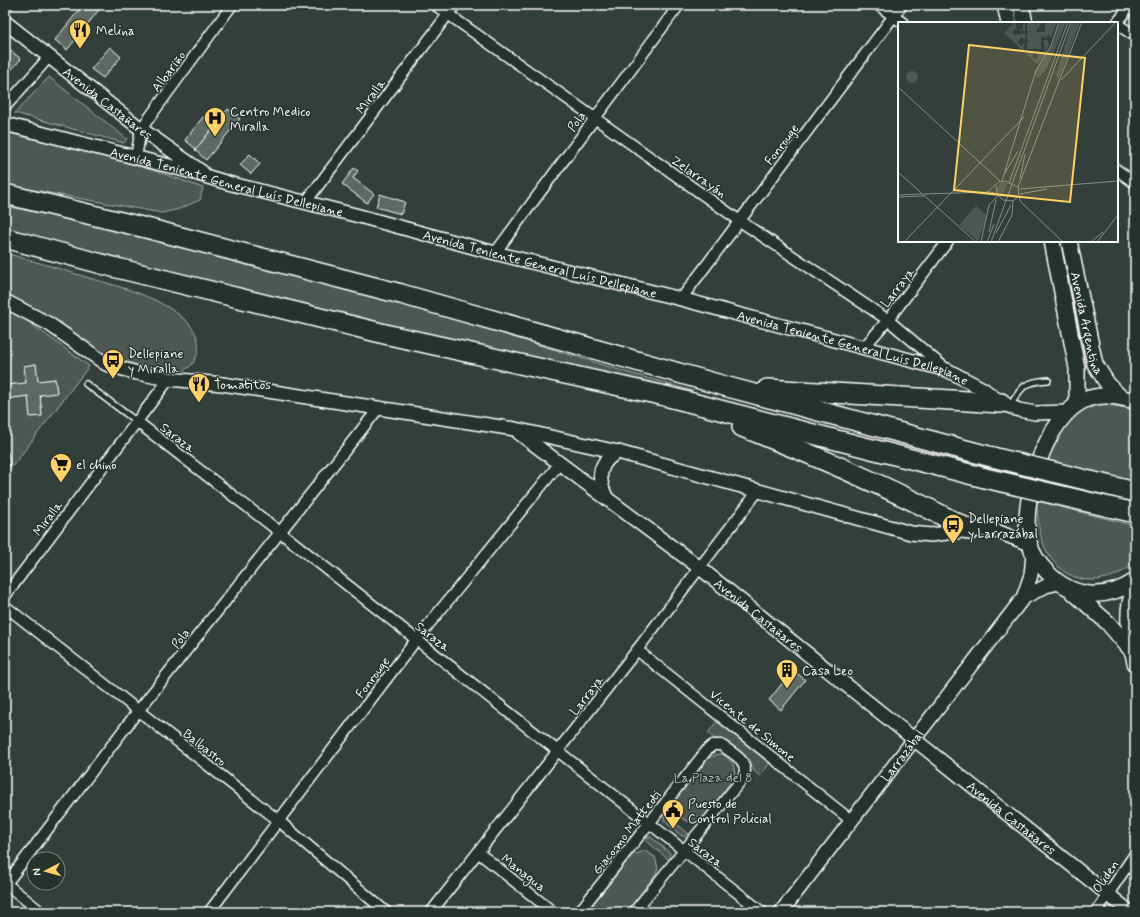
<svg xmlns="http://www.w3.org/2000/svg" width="1140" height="917" font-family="Mynerve,sans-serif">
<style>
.green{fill:#4d5853;stroke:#a6aca9}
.building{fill:#5f6964;stroke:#fff}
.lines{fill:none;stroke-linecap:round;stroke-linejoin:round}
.service-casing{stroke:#fff;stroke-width:8}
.minor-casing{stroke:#fff;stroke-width:13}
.tertiary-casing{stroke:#fff;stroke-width:16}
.secondary-casing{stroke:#fff;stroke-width:18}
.motorway-casing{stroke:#fff;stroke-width:22}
.service{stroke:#26332d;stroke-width:5}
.minor{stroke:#26332d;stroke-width:10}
.tertiary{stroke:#26332d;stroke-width:13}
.secondary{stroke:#26332d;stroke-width:15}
.motorway{stroke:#26332d;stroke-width:19}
.motorway-bridge-casing{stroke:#fff;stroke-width:22;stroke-linecap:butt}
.motorway-bridge{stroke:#26332d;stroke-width:19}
.labels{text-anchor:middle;stroke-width:3;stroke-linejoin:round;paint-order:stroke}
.poi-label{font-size:13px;fill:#fff;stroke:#26332d;text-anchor:start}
.street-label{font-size:13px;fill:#fff;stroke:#26332d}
.park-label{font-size:13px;fill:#b8bcba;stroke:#26332d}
.inset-road{fill:none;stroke:#858c89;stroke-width:1}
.view{fill:#ffd166;fill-opacity:0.15;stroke:#ffd166;stroke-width:2}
.inset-edge{fill:none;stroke:#fff;stroke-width:2}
</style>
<rect width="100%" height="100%" fill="#333f3a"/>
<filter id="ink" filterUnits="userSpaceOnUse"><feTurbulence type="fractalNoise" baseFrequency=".025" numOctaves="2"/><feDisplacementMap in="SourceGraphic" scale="8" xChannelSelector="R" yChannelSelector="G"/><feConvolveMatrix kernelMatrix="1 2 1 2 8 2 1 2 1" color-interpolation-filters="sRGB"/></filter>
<g filter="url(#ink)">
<g class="green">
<path d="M49 77 127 139 124 143 15 113Z"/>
<path d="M5 132C71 148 139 163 203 188L200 200 179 209 162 213 5 185Z"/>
<path d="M5 206 77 221 384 299 451 318 626 372 693 391 521 357 293 304 46 240 5 227Z"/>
<path d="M5 253C33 261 61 269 89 278 121 287 157 296 183 318 197 330 204 346 193 363 190 367 186 370 181 371 130 381 48 324 5 298Z"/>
<path d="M5 308 12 310 89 366 5 476V467L10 466 8 452H5V399L28 396 30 417 42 416 40 395 57 392 55 379 38 381 36 364 24 366 26 383 5 385Z"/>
<path d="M1105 404 1135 410V483L1046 461 1068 421 1084 409Z"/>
<path d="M1037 501 1135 526V563C1101 591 1057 585 1042 540 1038 528 1037 513 1037 501Z"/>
<path d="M717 721 770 763 760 776 754 771 750 760 724 740 715 739 708 733Z"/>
<path d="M718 754H723L733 763 735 774 732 780C723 792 712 809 702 818 693 826 680 820 675 811V798L705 759Z"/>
<path d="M664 814 689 834 683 837 664 821Z"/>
<path d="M648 837H651L670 853 669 860 644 839Z"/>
<path d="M645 851 655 857 658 868 656 874 626 912H591L594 903 632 855Z"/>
</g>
<g class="building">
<path d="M83 5 102 6 67 50 55 40Z"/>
<path d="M5 46 21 59 5 77Z"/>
<path d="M110 47 121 57 103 78 91 69Z"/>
<path d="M228 109 240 119 206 160 195 150Z"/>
<path d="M203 117 214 126 196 149 185 140Z"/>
<path d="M250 154 260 164 251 174 240 165Z"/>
<path d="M354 168 358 171 353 178 374 194 367 203 342 184Z"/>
<path d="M380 194 405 202 401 214 376 207Z"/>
<path d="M36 364 38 381 55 379 57 393 40 395 42 416 30 417 28 396 5 399V385L26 383 24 366Z"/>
<path d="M5 452H8L10 466 5 467Z"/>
<path d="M793 670 805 680 781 710 769 700Z"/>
</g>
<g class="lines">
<g class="service-casing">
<g id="service">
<path d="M86 384 136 421"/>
<path d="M1010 406C1022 386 1024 382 1048 380"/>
</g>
</g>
<g class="minor-casing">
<g id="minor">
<path d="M435 5 740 221 888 320 946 369"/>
<path d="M878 5 903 23"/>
<path d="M5 8 7 5"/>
<path d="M1117 23 1131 5"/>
<path d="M1117 24 1135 36"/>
<path d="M5 107 49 57"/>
<path d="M136 157 141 129 232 5"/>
<path d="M1117 170 1135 183"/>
<path d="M305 203 455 5"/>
<path d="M495 253 679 5"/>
<path d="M681 299 902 5"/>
<path d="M864 347 888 320 948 241"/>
<path d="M136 421 280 532 762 912"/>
<path d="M5 596 169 379"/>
<path d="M5 606 279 821 386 912"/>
<path d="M637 650 852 821"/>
<path d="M479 853 553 912"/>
<path d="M5 883 41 912"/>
<path d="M5 885 138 711 378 409"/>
<path d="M209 912 416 640 560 463"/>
<path d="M431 912 637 650 758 491"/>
<path d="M579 912 707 750 713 745H721C732 753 751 761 743 778L634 912"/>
<path d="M1096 912 1135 854"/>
</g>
</g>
<g class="tertiary-casing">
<g id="tertiary">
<path id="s1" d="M5 22 141 129 202 172"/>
<path id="s2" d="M5 124 185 170 228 183 359 216 495 253 681 299 947 370 983 389 1001 403 1019 410 1035 413 1067 412"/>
<path d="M5 301 49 324 106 364 137 373 169 379 222 384 515 429 618 452 911 533 931 535 970 530H985L996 531 1029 544"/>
<path id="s3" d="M519 433 700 568 1130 912"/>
<path d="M606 497C597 478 598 462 618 452"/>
<path d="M1023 598 1046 586 1058 583"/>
<path id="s4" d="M781 912 1023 598 1031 575 1033 554"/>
</g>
</g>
<g class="secondary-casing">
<g id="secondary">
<path d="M1005 5 1009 23"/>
<path d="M1021 5 1025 23"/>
<path d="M1052 241 1077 368V404"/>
<path id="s5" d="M1069 241 1095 364 1107 383 1120 397"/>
<path d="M1135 401C1120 397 1102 393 1087 399 1045 415 1018 504 1030 545 1033 556 1040 565 1048 573 1073 598 1105 601 1135 581"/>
<path d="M1135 587C1124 610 1130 638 1135 663"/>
<path d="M1073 592 1108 623 1132 651"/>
</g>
</g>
<g class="motorway-casing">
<g id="motorway">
<path d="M5 194 146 228 401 294 728 387 992 457"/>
<path d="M5 238 113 267 389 335 665 396 985 478"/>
<path d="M767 389 1001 403"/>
<path d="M742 427C820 457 897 491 970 530"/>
</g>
</g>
<use href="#service" class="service"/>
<use href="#minor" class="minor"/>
<use href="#tertiary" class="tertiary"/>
<use href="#secondary" class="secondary"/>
<use href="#motorway" class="motorway"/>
<g class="motorway-bridge-casing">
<g id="motorway-bridge">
<path d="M992 457 1135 492"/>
<path d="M985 478 1135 513"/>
</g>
</g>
<use href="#motorway-bridge" class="motorway-bridge"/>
</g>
</g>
<defs>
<g id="restaurant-pin" transform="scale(1.15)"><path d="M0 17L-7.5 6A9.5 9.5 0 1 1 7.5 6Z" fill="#ffd166" stroke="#26332d"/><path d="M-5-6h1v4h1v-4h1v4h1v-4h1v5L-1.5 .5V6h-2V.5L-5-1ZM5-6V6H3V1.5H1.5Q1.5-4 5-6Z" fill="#111"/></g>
<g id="hospital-pin" transform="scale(1.15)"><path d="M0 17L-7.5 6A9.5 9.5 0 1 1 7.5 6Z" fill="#ffd166" stroke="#26332d"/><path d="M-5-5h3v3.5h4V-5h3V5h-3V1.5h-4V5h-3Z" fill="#111"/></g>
<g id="bus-pin" transform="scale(1.15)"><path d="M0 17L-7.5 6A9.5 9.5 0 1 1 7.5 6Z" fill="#ffd166" stroke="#26332d"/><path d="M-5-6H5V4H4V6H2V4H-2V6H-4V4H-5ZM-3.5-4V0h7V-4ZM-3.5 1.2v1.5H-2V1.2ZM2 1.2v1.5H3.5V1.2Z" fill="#111"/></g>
<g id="supermarket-pin" transform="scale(1.15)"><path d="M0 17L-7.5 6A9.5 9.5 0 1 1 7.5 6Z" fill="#ffd166" stroke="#26332d"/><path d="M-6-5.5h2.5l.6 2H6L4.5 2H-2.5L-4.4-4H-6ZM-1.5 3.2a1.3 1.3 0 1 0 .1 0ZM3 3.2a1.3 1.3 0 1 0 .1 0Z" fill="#111"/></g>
<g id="building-pin" transform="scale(1.15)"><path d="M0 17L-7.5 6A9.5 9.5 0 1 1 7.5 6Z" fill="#ffd166" stroke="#26332d"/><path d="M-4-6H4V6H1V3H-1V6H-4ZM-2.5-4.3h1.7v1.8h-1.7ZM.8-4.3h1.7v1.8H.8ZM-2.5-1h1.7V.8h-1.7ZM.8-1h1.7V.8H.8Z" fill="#111"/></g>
<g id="civic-pin" transform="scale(1.15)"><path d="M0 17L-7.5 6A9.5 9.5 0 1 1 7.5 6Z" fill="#ffd166" stroke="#26332d"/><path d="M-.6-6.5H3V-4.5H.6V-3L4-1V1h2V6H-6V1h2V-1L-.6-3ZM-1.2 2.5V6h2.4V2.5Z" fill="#111"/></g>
</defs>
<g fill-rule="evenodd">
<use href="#restaurant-pin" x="80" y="30"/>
<use href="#hospital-pin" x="215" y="118"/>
<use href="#bus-pin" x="113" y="360"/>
<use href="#restaurant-pin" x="199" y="384"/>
<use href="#supermarket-pin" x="61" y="464"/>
<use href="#bus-pin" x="953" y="525"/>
<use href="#building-pin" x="787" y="670"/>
<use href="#civic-pin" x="673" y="810"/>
</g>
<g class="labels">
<g class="poi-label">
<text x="96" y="35">Melina</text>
<text x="230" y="116">Centro Medico<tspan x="230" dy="15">Miralla</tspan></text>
<text x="128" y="358">Dellepiane<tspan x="128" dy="15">y Miralla</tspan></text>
<text x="214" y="389">Tomatitos</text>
<text x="76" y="469">el chino</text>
<text x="968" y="523">Dellepiane<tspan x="968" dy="15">y Larrazábal</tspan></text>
<text x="802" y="675">Casa Leo</text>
<text x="688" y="808">Puesto de<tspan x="688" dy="15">Control Policial</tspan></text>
</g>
<g class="street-label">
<text transform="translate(168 71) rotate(-53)" y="5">Albariño</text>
<text transform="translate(370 96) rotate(-53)" y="5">Miralla</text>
<text dy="5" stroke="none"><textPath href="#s1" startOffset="131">Avenida Castañares</textPath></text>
<text transform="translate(576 121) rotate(-54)" y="5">Pola</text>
<text transform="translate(781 144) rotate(-53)" y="5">Fonrouge</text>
<text transform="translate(699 176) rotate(35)" y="5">Zelarrayán</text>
<text dy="5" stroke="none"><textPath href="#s2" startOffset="229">Avenida Teniente General Luís Dellepiane</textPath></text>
<text dy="5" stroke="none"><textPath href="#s2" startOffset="553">Avenida Teniente General Luís Dellepiane</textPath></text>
<text transform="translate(897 287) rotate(-52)" y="5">Larraya</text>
<text dy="5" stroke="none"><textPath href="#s5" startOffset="84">Avenida Argentina</textPath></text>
<text dy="5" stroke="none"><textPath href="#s2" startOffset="877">Avenida Teniente General Luís Dellepiane</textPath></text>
<text transform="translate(178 437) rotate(37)" y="5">Saraza</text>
<text transform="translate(47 518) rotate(-53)" y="5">Miralla</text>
<text dy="5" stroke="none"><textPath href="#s3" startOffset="301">Avenida Castañares</textPath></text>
<text transform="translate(433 636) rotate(38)" y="5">Saraza</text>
<text transform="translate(180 638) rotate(-52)" y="5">Pola</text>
<text transform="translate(372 677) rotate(-53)" y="5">Fonrouge</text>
<text transform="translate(586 695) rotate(-52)" y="5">Larraya</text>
<text transform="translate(753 725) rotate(39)" y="5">Vicente de Simone</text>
<text transform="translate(205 747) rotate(38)" y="5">Balbastro</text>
<text dy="5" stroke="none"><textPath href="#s4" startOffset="198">Larrazábal</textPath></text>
<text dy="5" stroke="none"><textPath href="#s3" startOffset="625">Avenida Castañares</textPath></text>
<text transform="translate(626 832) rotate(-52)" y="5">Giacomo Matteoti</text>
<text transform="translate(706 852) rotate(38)" y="5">Saraza</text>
<text transform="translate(524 872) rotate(38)" y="5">Managua</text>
<text transform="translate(1105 876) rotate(-56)" y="5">Oliden</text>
</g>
<g class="park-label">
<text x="713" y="782">La Plaza del 8</text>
</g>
</g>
<g transform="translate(898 22)">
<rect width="220" height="220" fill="#333f3a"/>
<path d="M117 0 119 8 125 7V1L119 0 127 1V9L117 7 114 11 117 13 127 11V18L123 15 120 20 123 24 127 20 125 29 128 31 136 29 134 35 138 38 140 35 138 29 145 31 147 28 145 18H149L151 22 153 16 150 12 149 16 143 14V27H138L137 24 136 27H129V20L132 19 129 18V11L134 9H129V0H137V5L139 0H144L138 10H147V0H159L147 33 139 42 106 11ZM162 0H168L163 13 148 48 140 56 137 54 139 46 155 21ZM174 0H182L160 59 158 53ZM8 55a6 6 0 1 1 12 0a6 6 0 1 1-12 0ZM110 160 104 175 99 170V165L103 161ZM78 184 89 194 80 219 61 203Z" fill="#4d5853"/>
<path class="inset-road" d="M163 58 218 0M0 65 102 159M0 150 78 220M107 151 120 129M122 157 127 132M104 159 138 48 153 24 161 0M111 161 170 0M120 165 184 0M121 167 220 159M89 170 101 160 107 159 120 165 121 174 115 179 105 178 99 172 98 164M25 172 93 170 99 172M122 172 149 167M0 173 24 172M0 175 26 174M121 175 123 180 165 220M91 210 98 178M98 211 113 183M6 220 126 95M83 220 91 183 100 174M89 220 96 202M93 220 173 0M100 220 114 193 115 179M193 220 205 210M199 220 220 193"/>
<path class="view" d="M71 23 187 36 172 180 56 168Z"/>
<rect width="220" height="220" class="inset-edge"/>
</g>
<rect width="1140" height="917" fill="none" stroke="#26332d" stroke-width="20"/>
<rect x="10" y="10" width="1120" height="897" fill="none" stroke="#fff" stroke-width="1.5" filter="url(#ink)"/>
<g transform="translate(46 871) rotate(264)"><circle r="19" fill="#26332d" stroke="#7d8581"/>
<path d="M0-3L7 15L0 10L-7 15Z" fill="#ffd166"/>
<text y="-6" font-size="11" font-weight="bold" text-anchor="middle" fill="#ffffff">N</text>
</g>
</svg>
